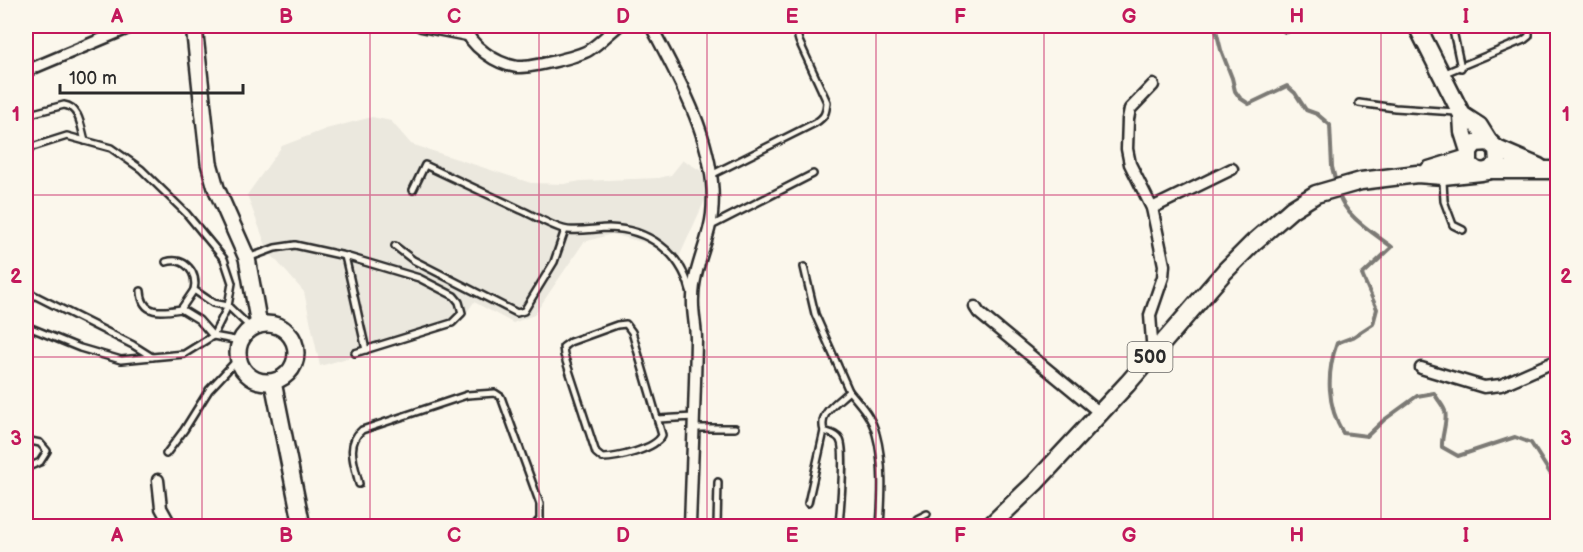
<svg xmlns="http://www.w3.org/2000/svg" width="1583" height="552" font-family="'Balsamiq Sans',sans-serif">
<style>
.built{fill:#ebe8de}
.lines{fill:none;stroke-linecap:round;stroke-linejoin:round}
.stream{stroke:#7b7a75;stroke-width:4}
.lane-casing{stroke:#2b2b2b;stroke-width:10}
.street-casing{stroke:#2b2b2b;stroke-width:15}
.secondary-casing{stroke:#2b2b2b;stroke-width:20}
.primary-casing{stroke:#2b2b2b;stroke-width:21}
.lane{stroke:#fbf7ec;stroke-width:5}
.street{stroke:#fbf7ec;stroke-width:10}
.secondary{stroke:#fbf7ec;stroke-width:15}
.primary{stroke:#fbf7ec;stroke-width:16}
.grid{fill:none;stroke:#c2185b;stroke-width:1.5;stroke-opacity:0.55}
.labels{text-anchor:middle;stroke-width:4.5;stroke-linejoin:round;paint-order:stroke}
.shield{fill:#fbf7ec;stroke:#696865;stroke-width:1.5}
.shield-label{font-size:18px;font-weight:bold;fill:#2b2b2b}
.neatline{fill:none;stroke:#c2185b;stroke-width:2}
.grid-label{font-size:20px;text-anchor:middle;font-weight:bold;fill:#c2185b}
</style>
<rect width="100%" height="100%" fill="#fbf7ec"/>
<filter id="ink" filterUnits="userSpaceOnUse"><feTurbulence type="fractalNoise" baseFrequency=".0167" numOctaves="2"/><feDisplacementMap in="SourceGraphic" scale="12" xChannelSelector="R" yChannelSelector="G"/><feConvolveMatrix kernelMatrix="1 2 1 2 8 2 1 2 1" color-interpolation-filters="sRGB"/></filter>
<g filter="url(#ink)">
<path class="built" d="M372 117 391 121 411 144 531 183 564 184 581 181 659 178 671 175 683 160 705 173V200L680 255 674 263 663 252 649 244 612 234 584 242 534 315 513 323 474 302 457 326 320 366 304 292 268 251 247 195 282 146 326 129Z"/>
<g class="lines">
<g class="stream">
<path d="M1215 26 1221 50 1232 78 1235 91 1240 98 1249 104 1287 86 1295 93 1306 110 1317 114 1330 125 1332 167 1336 183"/>
<path d="M1339 194C1345 217 1374 233 1392 247L1362 275 1377 309 1373 324 1353 337 1337 343C1326 373 1327 406 1343 433L1367 436 1384 420 1417 396 1434 393C1437 399 1443 405 1445 411 1448 421 1441 436 1442 447L1458 456 1515 437 1531 443 1550 473 1558 470"/>
</g>
<g class="lane-casing">
<g id="lane">
<path d="M1452 26 1461 68"/>
<path d="M1286 29 1294 26"/>
<path d="M1445 73 1524 40 1529 36V26"/>
<path d="M1359 103 1395 108 1456 112"/>
<path d="M26 115 64 105C80 107 81 128 85 141"/>
<path d="M26 149 67 136 111 148 141 169 186 213 224 259 232 283 228 306 213 336 184 354 152 357 133 345 26 291"/>
<path d="M711 175 815 123C825 117 826 113 827 102L799 41 795 26"/>
<path d="M1443 180 1444 201 1453 225 1463 230"/>
<path d="M413 190 425 165C457 180 489 195 521 210 535 216 549 225 563 229 576 233 595 228 609 228 648 229 680 252 690 290"/>
<path d="M711 226 813 174"/>
<path d="M395 246 413 260 517 313 524 311 554 262 565 230"/>
<path d="M345 256 366 350"/>
<path d="M248 258 275 248 295 245 345 256 419 278 454 296 459 302 462 313 452 323 355 353"/>
<path d="M166 262C185 256 198 273 194 290L213 303 228 306 251 328"/>
<path d="M804 267 815 314 849 391C837 403 818 412 824 431 829 433 837 434 840 440 846 450 840 511 839 526"/>
<path d="M141 291C142 316 163 312 181 309L199 320 213 336 240 341"/>
<path d="M181 309 194 290"/>
<path d="M626 324 632 332 662 435C656 449 617 458 602 458L596 453 564 355 563 347 570 342 617 325Z"/>
<path d="M26 326 80 348 121 360 152 357"/>
<path d="M849 391C860 404 872 417 876 434 884 462 882 498 880 526"/>
<path d="M658 419 694 417"/>
<path d="M694 428H735"/>
<path d="M26 440 40 443 47 451 40 462 26 468"/>
<path d="M166 454 184 430 209 390 238 359"/>
<path d="M359 484C355 465 345 444 362 430L467 395 495 393 501 397 540 504V519L534 526"/>
<path d="M808 503 824 431"/>
<path d="M452 526 453 525"/>
<path d="M717 526 718 482"/>
<path d="M916 526 917 519 927 514"/>
</g>
</g>
<g class="street-casing">
<g id="street">
<path d="M421 26 467 35"/>
<path d="M464 26C470 46 496 64 517 67 530 68 578 57 589 50 600 43 609 33 618 26"/>
<path d="M651 26C680 81 719 148 712 214 709 242 693 269 693 298 692 312 696 326 696 339 695 402 692 464 690 526"/>
<path d="M26 71 133 26"/>
<path d="M1152 208 1232 169"/>
<path d="M975 307 979 313 1100 413"/>
<path d="M1153 354 1150 315 1163 277 1164 265 1152 208 1130 164 1127 149 1128 119 1130 109 1153 85"/>
<path d="M1421 368 1484 387 1501 385 1558 360"/>
<path d="M158 480 161 508 171 526"/>
</g>
</g>
<g class="secondary-casing">
<g id="secondary">
<path d="M194 26 209 163 216 188 247 258 259 325"/>
<circle cx="267" cy="353" r="29"/>
<path d="M273 382 302 526"/>
</g>
</g>
<g class="primary-casing">
<g id="primary">
<path d="M1417 26 1462 115 1463 132 1469 151V163C1477 175 1490 174 1498 162L1497 149 1489 142 1475 143 1469 151"/>
<path d="M1462 115 1479 126 1489 142"/>
<path d="M1497 149 1539 167"/>
<path d="M1429 170 1468 158"/>
<path d="M1492 170H1558"/>
<path d="M990 526 1035 483 1128 383 1225 271 1253 243 1292 209 1316 194 1361 181 1417 174 1443 176 1481 172"/>
</g>
</g>
<use href="#lane" class="lane"/>
<use href="#street" class="street"/>
<use href="#secondary" class="secondary"/>
<use href="#primary" class="primary"/>
</g>
</g>
<path class="grid" d="M202 26V526M370 26V526M539 26V526M707 26V526M876 26V526M1044 26V526M1213 26V526M1381 26V526M26 195H1558M26 357H1558"/>
<g class="labels">
<rect class="shield" x="1127.5" y="342" width="45" height="30" rx="4.5"/>
<g class="shield-label">
<text x="1150" y="363">500</text>
</g>
</g>
<rect width="1583" height="552" fill="none" stroke="#fbf7ec" stroke-width="66"/>
<path d="M60 84v9h183v-9" fill="none" stroke="#2b2b2b" stroke-width="3"/>
<text x="69" y="84" font-size="18" fill="#2b2b2b" stroke="#fbf7ec" stroke-width="4.5" paint-order="stroke">100 m</text>
<rect x="33" y="33" width="1517" height="486" class="neatline"/>
<g class="grid-label">
<text x="117" y="23">A</text>
<text x="286" y="23">B</text>
<text x="454" y="23">C</text>
<text x="623" y="23">D</text>
<text x="792" y="23">E</text>
<text x="960" y="23">F</text>
<text x="1129" y="23">G</text>
<text x="1297" y="23">H</text>
<text x="1466" y="23">I</text>
<text x="16" y="121">1</text>
<text x="1566" y="121">1</text>
<text x="16" y="283">2</text>
<text x="1566" y="283">2</text>
<text x="16" y="445">3</text>
<text x="1566" y="445">3</text>
<text x="117" y="542">A</text>
<text x="286" y="542">B</text>
<text x="454" y="542">C</text>
<text x="623" y="542">D</text>
<text x="792" y="542">E</text>
<text x="960" y="542">F</text>
<text x="1129" y="542">G</text>
<text x="1297" y="542">H</text>
<text x="1466" y="542">I</text>
</g>
</svg>
